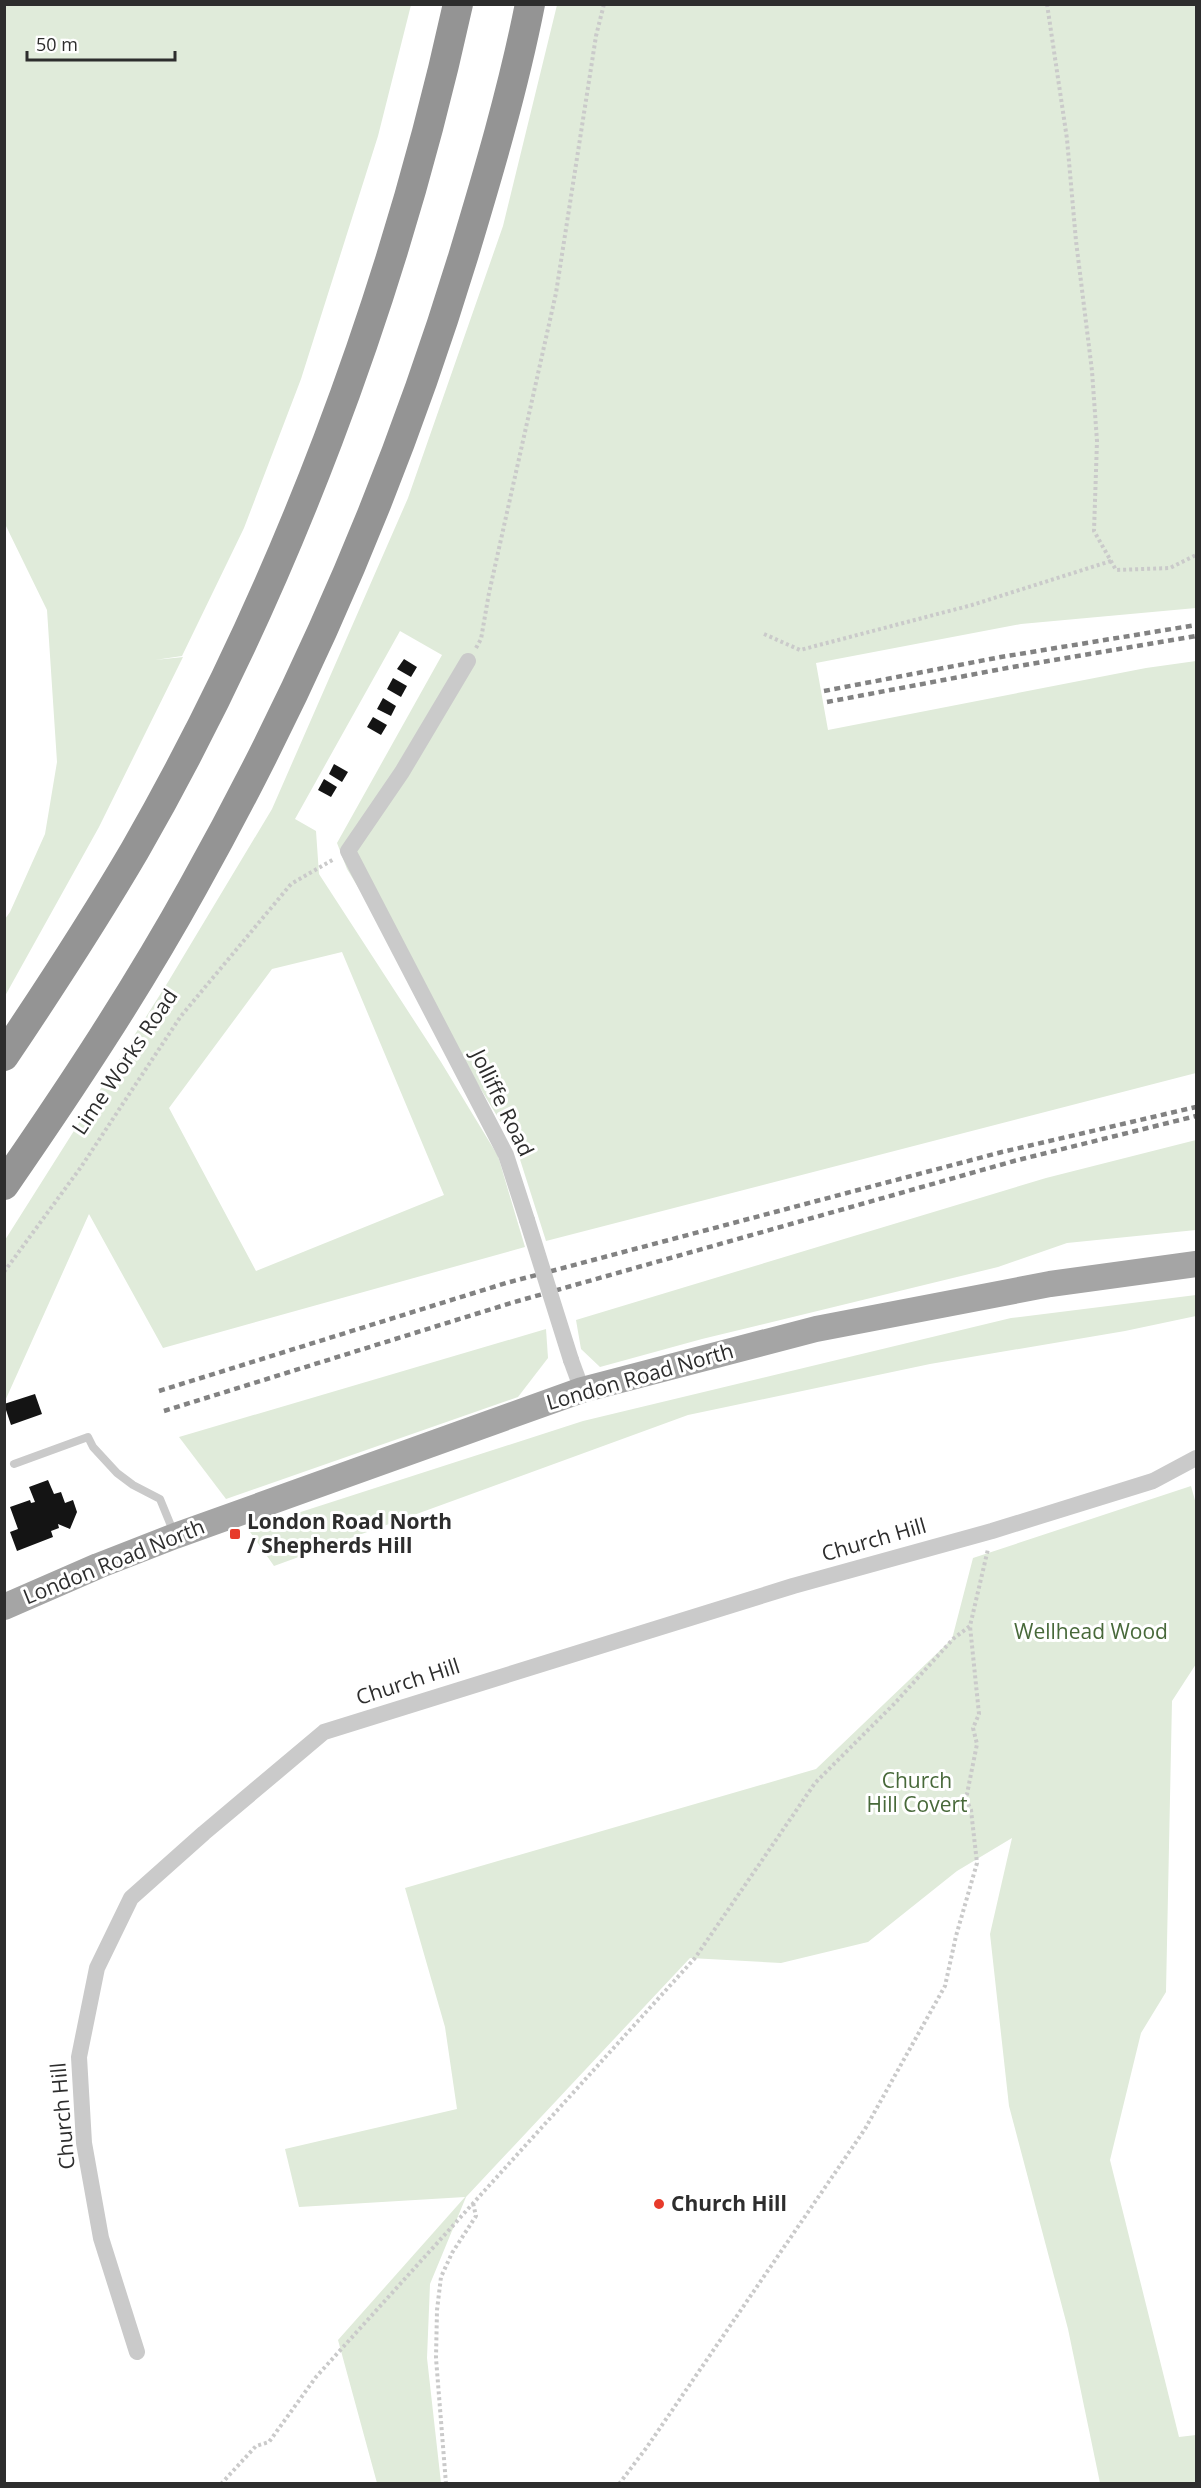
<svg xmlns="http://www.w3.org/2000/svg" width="1201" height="2488" font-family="'Open Sans',sans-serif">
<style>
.green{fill:#e0ebda;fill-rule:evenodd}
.building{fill:#141414}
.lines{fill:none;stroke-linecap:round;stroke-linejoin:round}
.path{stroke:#cacaca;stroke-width:4;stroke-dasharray:3 3;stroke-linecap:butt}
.service{stroke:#cacaca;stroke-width:8}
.minor{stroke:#cacaca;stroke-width:16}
.primary{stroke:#a5a5a5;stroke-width:26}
.motorway{stroke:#949494;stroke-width:30}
.rail{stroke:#828282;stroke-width:4.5;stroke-dasharray:6 4.5;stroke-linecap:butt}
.minor-bridge{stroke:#cacaca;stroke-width:16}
.poi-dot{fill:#e73b2b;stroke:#fff;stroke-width:2}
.labels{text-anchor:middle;stroke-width:6;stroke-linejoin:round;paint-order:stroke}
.street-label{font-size:21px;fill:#2d2d2d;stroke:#fff}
.poi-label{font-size:21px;font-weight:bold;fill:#2d2d2d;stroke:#fff;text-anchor:start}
.park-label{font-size:21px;fill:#48693a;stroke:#fff}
</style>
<rect width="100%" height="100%" fill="#fff"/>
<g class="green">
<path d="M5 4 411 5 378 136 301 379 244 528 182 656 155 660 183 657 99 827 5 996V919L10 912 45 834 57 762 47 610 5 524Z"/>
<path d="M557 5H1196V608L1021 624 816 663 828 730 1146 668 1196 661V1073L546 1241 516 1147 347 869 337 843 442 655 400 631 295 819 316 831 319 874 441 1062 498 1156 525 1247 163 1348 89 1214 5 1401V1240L168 982 272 809 408 498 503 226ZM342 952 444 1195 256 1271 169 1108 272 969Z"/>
<path d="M1196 1140V1230L1067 1243 998 1267 702 1339 600 1367 581 1349 576 1320 1046 1178Z"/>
<path d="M1196 1295V1316L1125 1331 930 1364 688 1415 274 1566 248 1529 583 1421 1011 1318Z"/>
<path d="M546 1329 548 1358 518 1397 226 1499 179 1437Z"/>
<path d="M1191 1486 1196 1504V1664L1172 1701 1166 1992 1141 2033 1110 2160 1179 2437 1196 2435V2483H1100L1068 2329 1009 2106 990 1934 1012 1838 957 1871 868 1942 781 1963 690 1958 466 2197 430 2284 427 2358 441 2483H377L338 2340 465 2197 299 2207 285 2149 457 2109 445 2027 405 1888 816 1769 952 1639 973 1558Z"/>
</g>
<g class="building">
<path d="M404 659 417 667 411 677 397 669Z"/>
<path d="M393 678 407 686 401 697 387 689Z"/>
<path d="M383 698 396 706 391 716 377 709Z"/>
<path d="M373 717 387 725 381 735 367 727Z"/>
<path d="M334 764 348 772 342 782 329 774Z"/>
<path d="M324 779 337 787 331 797 318 790Z"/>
<path d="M35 1394 42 1414 11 1425 4 1404Z"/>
<path d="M48 1480 54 1494 61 1492 65 1503 73 1500 77 1512 70 1529 58 1524 59 1528 51 1531 53 1537 17 1551 10 1532 18 1529 10 1507 30 1500 31 1503 35 1502 29 1487Z"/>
</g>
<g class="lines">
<g class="path">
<path d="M1047 4 1067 139 1076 241 1092 371 1097 441 1094 531 1116 570 1170 568 1196 555"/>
<path d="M764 634 800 650 972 605 1111 561"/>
<path d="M476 648 481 639 489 593 556 293 596 36 604 4"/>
<path d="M4 1272 81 1167 181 1016 291 884 334 859"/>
<path d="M221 2484 256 2446 269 2442 316 2377 695 1958 815 1783 895 1703 953 1639 970 1626 988 1549"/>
<path d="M446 2484 436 2358 437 2310 441 2277 452 2253 476 2216 473 2203"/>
<path d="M619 2484 647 2447 865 2129 945 1986 956 1936 977 1863 971 1810 966 1799 977 1744 973 1728 979 1714 970 1626"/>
</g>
<path class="service" d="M14 1464 88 1437 93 1447 117 1473 133 1485 160 1499 174 1533"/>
<g class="minor">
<path d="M468 661 402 772 348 851 506 1155 527 1220"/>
<path d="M571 1360 582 1390"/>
<path d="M137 2352 101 2238 84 2143 79 2057 97 1968 131 1898 204 1833 324 1732 793 1586 992 1531 1153 1481 1196 1458"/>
</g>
<path class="primary" d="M4 1607 98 1566 175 1536 582 1390 816 1329 1050 1284 1196 1264"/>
<g class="motorway">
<path d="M4 1056C49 989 94 920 135 850 283 592 394 296 458 4"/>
<path d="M4 1185C71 1088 136 990 193 887 305 687 396 477 463 257 488 174 513 90 530 4"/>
</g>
<g class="rail">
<path d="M824 691 1001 657 1196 625"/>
<path d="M827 702 1007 668 1196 636"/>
<path d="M159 1391 506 1283 1002 1152 1196 1107"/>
<path d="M164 1411 511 1303 1014 1161 1196 1116"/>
</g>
<path class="minor-bridge" d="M527 1220 571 1360"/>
</g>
<g class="poi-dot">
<rect x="229" y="1528" width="12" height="12" rx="3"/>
<circle cx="659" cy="2204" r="6"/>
</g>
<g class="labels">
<g class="street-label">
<text transform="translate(125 1062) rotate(-56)" y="7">Lime Works Road</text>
<text transform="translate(502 1103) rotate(64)" y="7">Jolliffe Road</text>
<text transform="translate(640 1377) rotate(-16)" y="7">London Road North</text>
<text transform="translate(874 1540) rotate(-16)" y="7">Church Hill</text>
<text transform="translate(114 1562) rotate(-22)" y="7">London Road North</text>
<text transform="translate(408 1682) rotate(-18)" y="7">Church Hill</text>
<text transform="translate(63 2116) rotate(-95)" y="7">Church Hill</text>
</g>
<g class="poi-label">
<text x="247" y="1529">London Road North<tspan x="247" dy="24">/ Shepherds Hill</tspan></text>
<text x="671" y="2211">Church Hill</text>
</g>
<g class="park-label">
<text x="1091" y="1639">Wellhead Wood</text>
<text x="917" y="1788">Church<tspan x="917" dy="24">Hill Covert</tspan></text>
</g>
</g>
<rect width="1201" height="2488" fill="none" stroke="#2d2d2d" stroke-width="12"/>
<path d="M27 51v9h148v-9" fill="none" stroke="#2d2d2d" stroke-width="3"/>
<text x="36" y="51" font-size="18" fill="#2d2d2d" stroke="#ffffff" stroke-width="4.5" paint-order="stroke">50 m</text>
</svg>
